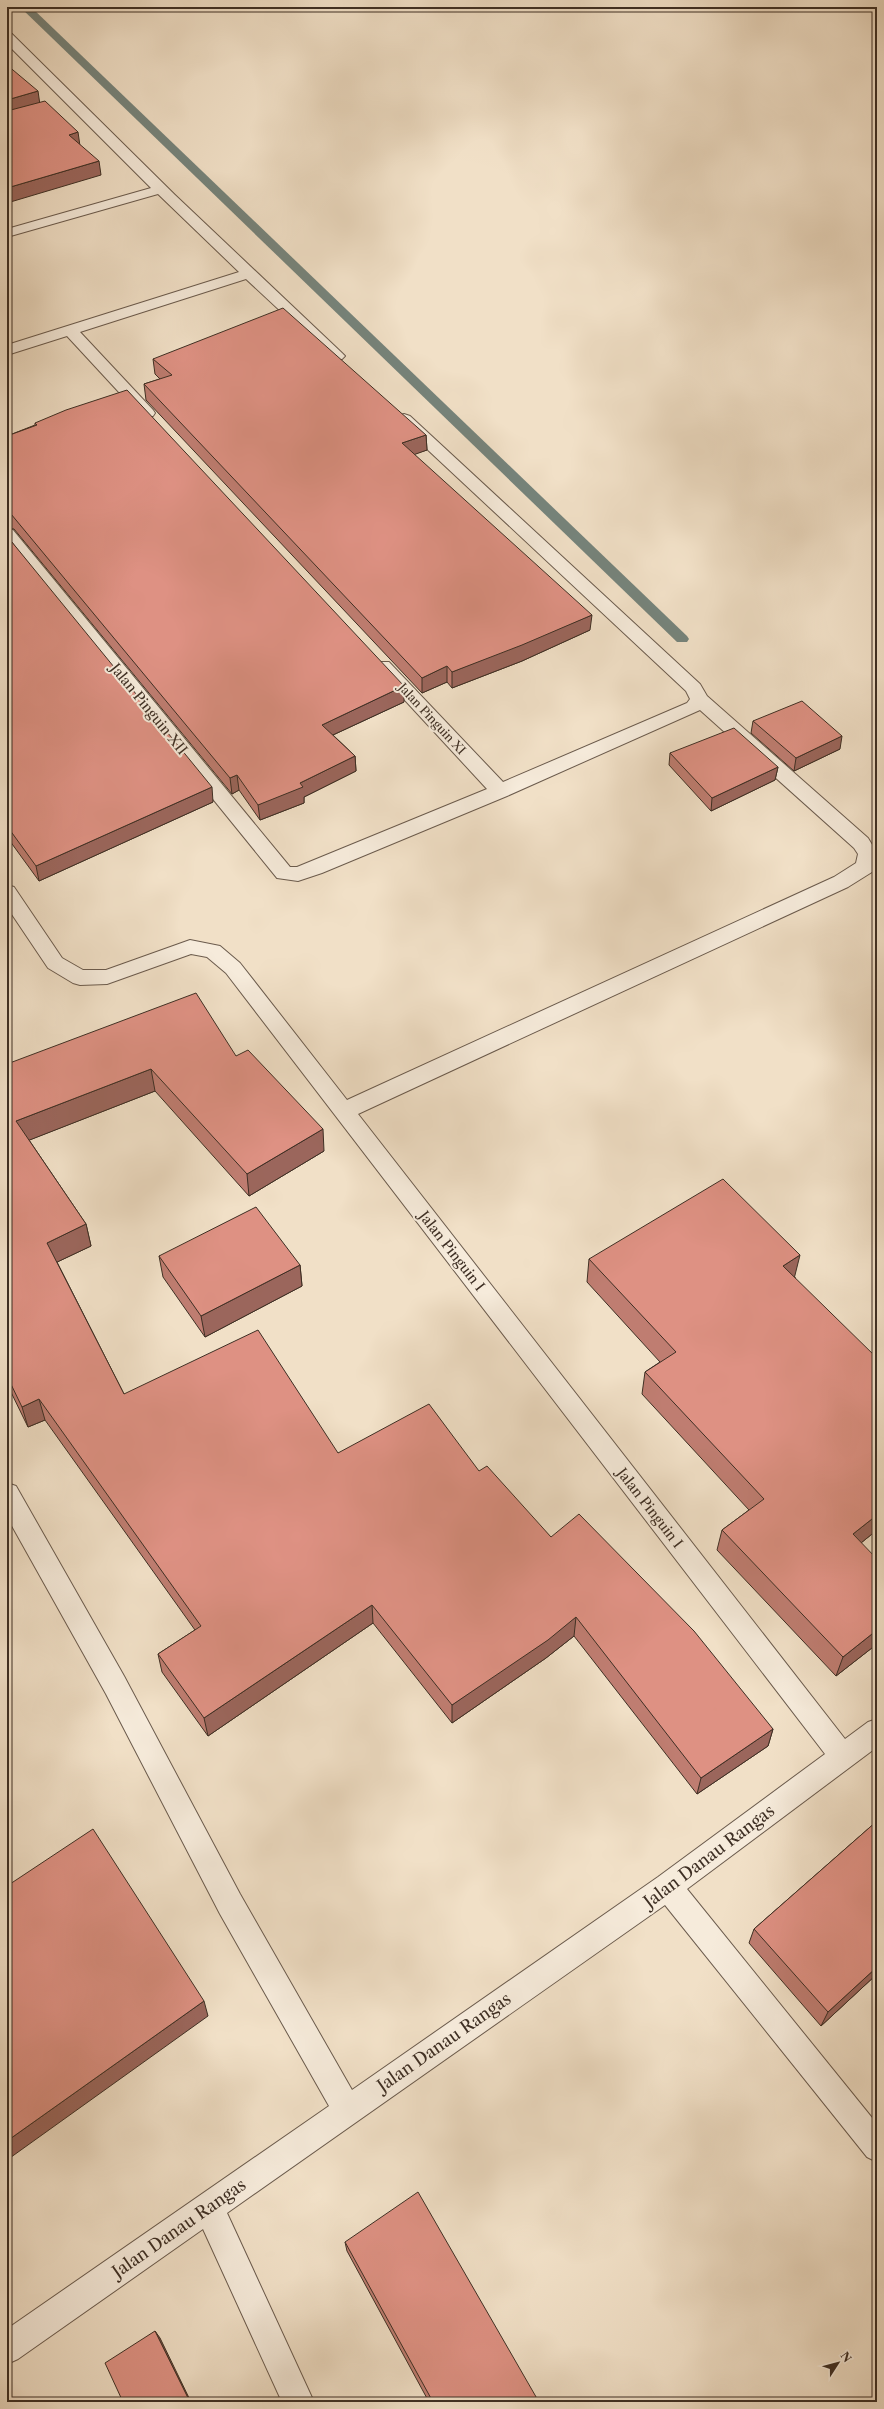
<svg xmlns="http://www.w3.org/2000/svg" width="884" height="2409" font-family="'Libre Caslon Text',serif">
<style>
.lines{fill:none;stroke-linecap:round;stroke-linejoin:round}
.stream{fill:#76847c;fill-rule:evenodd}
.street-casing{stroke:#6b5b4d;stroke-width:2}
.street{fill:#f6ebdb;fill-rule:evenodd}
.wall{fill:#bf7d71;stroke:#3e2f24}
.shaded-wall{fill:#9b665c;stroke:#3e2f24}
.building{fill:#de9183;stroke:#3e2f24}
.labels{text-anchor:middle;stroke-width:4;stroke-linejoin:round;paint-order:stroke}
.far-street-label{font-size:12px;fill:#3e2f24;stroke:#f6ebdb}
.street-label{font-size:14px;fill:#3e2f24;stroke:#f6ebdb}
.near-street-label{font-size:17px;fill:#3e2f24;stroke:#f6ebdb}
</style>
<rect width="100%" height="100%" fill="#f1e0c7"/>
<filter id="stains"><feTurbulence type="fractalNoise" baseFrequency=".005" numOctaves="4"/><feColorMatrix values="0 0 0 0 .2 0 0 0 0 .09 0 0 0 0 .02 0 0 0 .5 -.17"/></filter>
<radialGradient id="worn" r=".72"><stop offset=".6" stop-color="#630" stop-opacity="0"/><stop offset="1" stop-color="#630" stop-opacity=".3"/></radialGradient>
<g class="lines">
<path class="stream" d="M20 7H31L687 636 689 639 687 642H677Z"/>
<g class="street-casing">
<g id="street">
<path d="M7 33 12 34 175 195 342 353 345 356 342 359H332L246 279 80 332 153 410 155 413 153 416H141L67 336 7 355V345L239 272 158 194 7 237V229L151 188 7 44Z"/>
<path d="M404 414 410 416 700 684 707 696 868 838 877 853 872 872 848 887 358 1114 845 1739 868 1722 877 1719V1747L687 1889 877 2124V2162L867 2157 665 1905 227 2213 314 2402H282L203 2229 18 2359 7 2364V2329L329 2106 220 1914 106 1694 7 1517V1483L16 1486 124 1676 240 1894 352 2090 658 1877 825 1754 226 973 207 957 191 954 107 984 80 985 73 983 48 968 7 907V885L14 887 62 958 83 970H106L190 940 220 946 240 963 347 1100 834 877 856 863 858 854 854 848 700 710 507 796 322 873 298 881 277 878 7 545V529L13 530 290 867H297L487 789 377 670 374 666 377 662H389L503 782 687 703 690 699 686 691 398 422 396 419 398 416Z"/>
</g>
</g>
<use href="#street" class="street"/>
</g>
<g class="wall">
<path d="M153 359 426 435 427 450 414 454 590 630 522 661 452 688 447 682 422 693 146 400 144 384 160 379 155 374Z"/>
<path d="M35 423 404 702 333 735 355 756 356 771 304 797V803L260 820 239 790 232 794 14 529 7 528V436L35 425Z"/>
<path d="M7 536 213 802 39 881 7 837Z"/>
<path d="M753 721 840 749 794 771 751 733Z"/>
<path d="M670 753 778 767 775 780 711 811 669 765Z"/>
<path d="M236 1056 324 1151 249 1196 155 1091 29 1140 86 1224 91 1246 57 1262 124 1394 338 1453 479 1471 551 1537 773 1729 768 1746 697 1794 574 1636 546 1658 452 1723 373 1623 208 1736 162 1672 158 1654 195 1630 45 1420 28 1427 7 1384V1064Z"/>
<path d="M159 1256 300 1265 302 1286 205 1337 163 1277Z"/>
<path d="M589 1259 795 1277 877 1530 861 1543 877 1644 836 1676 717 1550 722 1530 749 1510 642 1394 645 1372 660 1362 587 1282Z"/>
<path d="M877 1821V1974L821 2026 749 1943 754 1929Z"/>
<path d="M345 2242 539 2402H429L347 2251Z"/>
</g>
<g class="shaded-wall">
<path d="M7 51H9L11 64 7 66Z"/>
<path d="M38 91 40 105 7 114V100Z"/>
<path d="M78 132 80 146 69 135Z"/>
<path d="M99 161 101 175 7 203V188Z"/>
<path d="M426 435 427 450 402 459V443Z"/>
<path d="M592 615 590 630 522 661 452 688V672Z"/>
<path d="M447 666V682L422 693V678Z"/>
<path d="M404 686V702L322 740V725Z"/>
<path d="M842 736 840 749 794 771 796 758Z"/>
<path d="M355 756 356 771 304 797V803L260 820 258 805 300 783Z"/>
<path d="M778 767 775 780 711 811 712 798Z"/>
<path d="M237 775 239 790 232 794 230 778Z"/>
<path d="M212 787 213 802 39 881 36 866Z"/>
<path d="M151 1069 155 1091 22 1143 16 1121Z"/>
<path d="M323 1129 324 1151 249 1196 247 1174Z"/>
<path d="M86 1224 91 1246 53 1264 47 1243Z"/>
<path d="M800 1255 794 1279 783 1266Z"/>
<path d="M300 1265 302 1286 205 1337 201 1316Z"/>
<path d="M39 1399 45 1420 28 1427 22 1407Z"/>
<path d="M877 1515V1530L846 1555 853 1534Z"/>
<path d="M372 1605 373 1623 208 1736 204 1718Z"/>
<path d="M576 1617 574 1636 546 1658 452 1723V1705Z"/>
<path d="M877 1630V1644L836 1676 843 1657Z"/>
<path d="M773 1729 768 1746 697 1794 701 1778Z"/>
<path d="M877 1967V1974L821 2026 828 2012Z"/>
<path d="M204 2001 208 2016 7 2160V2141Z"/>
<path d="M155 2331 160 2338 191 2402H190Z"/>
</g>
<g class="building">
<path d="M7 65 38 91 7 100Z"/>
<path d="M45 101 78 132 69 135 99 161 7 188V111Z"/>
<path d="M283 308 426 435 402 443 592 615 522 645 452 672 447 666 422 678 144 384 172 375 153 359Z"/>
<path d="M127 390 404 686 322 725 355 756 300 783 303 787 258 805 237 775 230 778 11 514 7 513V436L37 425 35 423 66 410Z"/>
<path d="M7 536 212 787 36 866 7 826Z"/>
<path d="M802 701 842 736 796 758 753 721Z"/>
<path d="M734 728 778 767 712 798 670 753Z"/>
<path d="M196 993 236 1056 248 1050 323 1129 247 1174 151 1069 16 1121 86 1224 47 1243 124 1394 258 1330 338 1453 429 1404 479 1471 487 1466 551 1537 579 1514 694 1631 773 1729 701 1778 576 1617 548 1640 452 1705 372 1605 204 1718 158 1654 201 1626 39 1399 22 1407 7 1376V1064Z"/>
<path d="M723 1179 800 1255 783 1266 877 1358V1515L853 1534 877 1559V1630L843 1657 722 1530 764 1499 645 1372 676 1352 589 1259Z"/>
<path d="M256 1207 300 1265 201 1316 159 1256Z"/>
<path d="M877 1821V1967L828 2012 754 1929Z"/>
<path d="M93 1829 204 2001 7 2141V1905L11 1903 7 1897V1886Z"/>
<path d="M418 2192 539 2402H433L345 2242Z"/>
<path d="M155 2331 190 2402H123L105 2363Z"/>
</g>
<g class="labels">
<g class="far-street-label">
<text transform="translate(432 719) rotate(47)" y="4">Jalan Pinguin XI</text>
</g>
<g class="street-label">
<text transform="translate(149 709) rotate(51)" y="5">Jalan Pinguin XII</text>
<text transform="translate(452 1251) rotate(52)" y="5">Jalan Pinguin I</text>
<text transform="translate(650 1508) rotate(52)" y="5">Jalan Pinguin I</text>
</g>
<g class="near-street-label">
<text transform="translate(709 1856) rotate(-37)" y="6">Jalan Danau Rangas</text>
<text transform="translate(444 2042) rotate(-35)" y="6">Jalan Danau Rangas</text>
<text transform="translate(179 2228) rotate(-35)" y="6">Jalan Danau Rangas</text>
</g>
</g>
<rect width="884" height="2409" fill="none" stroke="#f1e0c7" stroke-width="24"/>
<rect x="8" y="8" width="868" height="2393" fill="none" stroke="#3e2f24" stroke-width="2"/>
<rect x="12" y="12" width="860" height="2385" fill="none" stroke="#3e2f24"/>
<g transform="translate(838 2363) rotate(54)" stroke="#f6ebdb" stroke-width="3" paint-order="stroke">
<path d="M0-3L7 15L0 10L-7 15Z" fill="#3e2f24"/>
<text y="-6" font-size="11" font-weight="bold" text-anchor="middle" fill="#3e2f24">N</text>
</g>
<rect width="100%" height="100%" filter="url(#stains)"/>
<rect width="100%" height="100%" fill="url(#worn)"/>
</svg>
